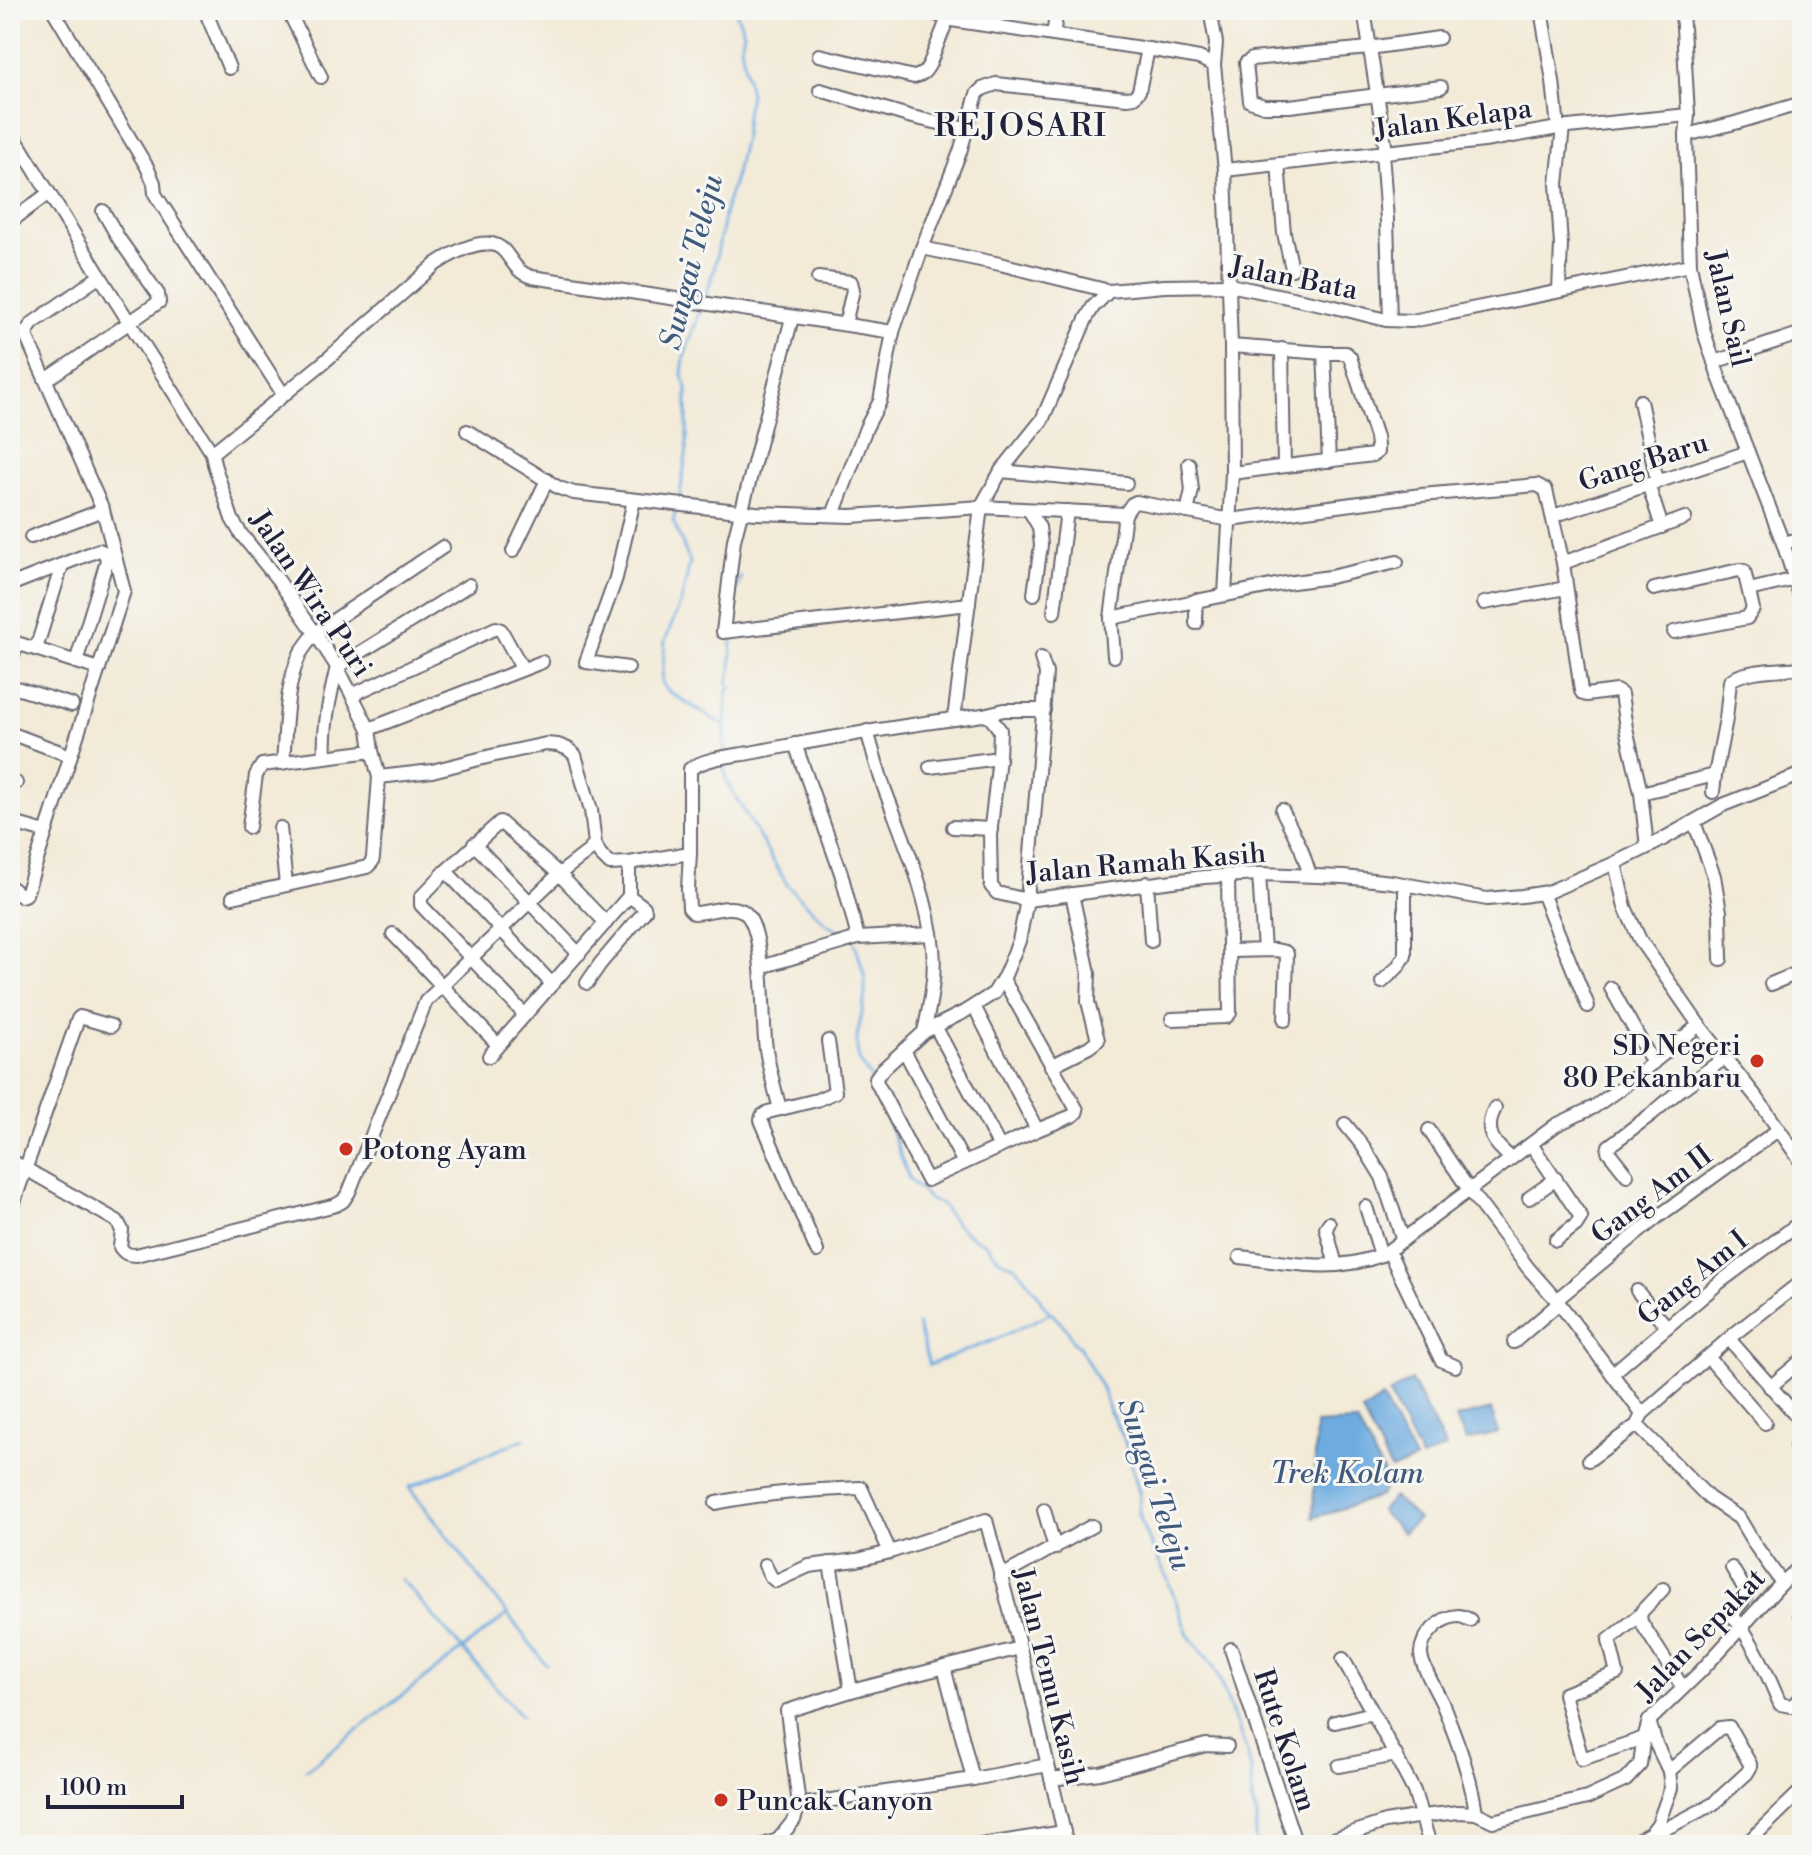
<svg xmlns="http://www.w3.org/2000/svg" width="1812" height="1855" font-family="'Libre Bodoni',serif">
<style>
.water{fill:#6eace0;stroke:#48678e;stroke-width:2}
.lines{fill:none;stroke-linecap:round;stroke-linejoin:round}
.stream{stroke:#6eace0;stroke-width:3}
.minor-casing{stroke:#6b6872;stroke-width:16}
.minor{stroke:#fff;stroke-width:12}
.poi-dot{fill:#c8321e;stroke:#f6f6f2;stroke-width:3}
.labels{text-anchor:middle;stroke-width:6;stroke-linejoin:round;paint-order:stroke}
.street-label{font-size:28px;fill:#22223b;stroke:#f6f6f2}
.poi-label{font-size:28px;fill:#22223b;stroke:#f6f6f2;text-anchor:start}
.water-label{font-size:30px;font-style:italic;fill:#40597d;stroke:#f6f6f2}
.quarter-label{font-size:32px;letter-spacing:2px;fill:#22223b;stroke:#f6f6f2}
</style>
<rect width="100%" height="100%" fill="#f6f6f2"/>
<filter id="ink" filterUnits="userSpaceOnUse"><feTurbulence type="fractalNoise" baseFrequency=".0125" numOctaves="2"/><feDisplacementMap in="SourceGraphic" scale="16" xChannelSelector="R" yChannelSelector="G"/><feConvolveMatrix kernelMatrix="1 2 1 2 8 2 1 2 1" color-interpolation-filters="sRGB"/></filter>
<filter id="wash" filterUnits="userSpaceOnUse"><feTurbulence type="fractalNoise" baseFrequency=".006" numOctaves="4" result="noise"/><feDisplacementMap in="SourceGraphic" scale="32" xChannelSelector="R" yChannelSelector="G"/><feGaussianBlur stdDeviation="1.8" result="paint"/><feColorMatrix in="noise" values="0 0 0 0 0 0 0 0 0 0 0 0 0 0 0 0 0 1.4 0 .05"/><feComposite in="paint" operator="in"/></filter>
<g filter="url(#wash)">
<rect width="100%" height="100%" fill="#f3ead7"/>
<g class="water">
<path d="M1411 1380 1446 1448 1421 1458 1389 1394Z"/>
<path d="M1382 1398 1415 1460 1391 1470 1362 1412Z"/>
<path d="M1491 1409 1498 1433 1466 1441 1456 1418Z"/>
<path d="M1357 1422 1388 1482 1380 1496 1313 1518 1316 1424Z"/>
<path d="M1394 1497 1418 1519 1403 1533 1380 1511Z"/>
</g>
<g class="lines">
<g class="stream">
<path d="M705 298 714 270 726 206 734 181 744 137 746 114 750 95 741 46 744 32 735 10"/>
<path d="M679 501 687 449V388L682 375 684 357 702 305"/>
<path d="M677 508 673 521 690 562 681 602 665 641 662 681 665 688 674 695 725 726"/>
<path d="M733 628 735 593 741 577"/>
<path d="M724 752 727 692 731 688 728 683 731 670 732 635"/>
<path d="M724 759V766L727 782 788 886 827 924 845 933 849 937"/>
<path d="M855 943C859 959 866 973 865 991 865 1013 852 1037 859 1059 862 1066 869 1074 872 1081"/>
<path d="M884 1110 909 1179 930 1200 941 1204 955 1223 972 1237 986 1244 999 1259 1016 1267 1037 1293 1043 1305 1067 1329 1073 1342 1080 1348 1102 1388 1109 1410 1124 1438 1140 1496 1139 1514 1144 1530 1168 1580 1188 1635 1215 1668 1247 1752 1251 1769 1252 1802 1257 1816 1255 1835 1257 1845"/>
<path d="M918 1325 929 1365 999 1338 1051 1313"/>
<path d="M524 1439 409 1487 546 1664"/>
<path d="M401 1579 521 1716"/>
<path d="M306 1770 508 1614"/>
</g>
</g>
</g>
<g filter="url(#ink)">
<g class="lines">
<g class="minor-casing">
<g id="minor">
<path d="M53 10 147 167 154 183 155 194 283 394"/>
<path d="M205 10 229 68"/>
<path d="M288 10 321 77"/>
<path d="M926 10 951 20 1148 49 1199 58 1214 65 1225 170 1231 346 1232 473 1225 594"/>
<path d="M1210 10 1216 43 1214 65"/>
<path d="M1364 10 1386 151"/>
<path d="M1541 10 1553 81 1558 128"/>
<path d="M1682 10 1688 115 1686 135 1690 265 1704 332 1719 377 1783 543 1802 602"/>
<path d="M10 11 11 10"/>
<path d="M1285 12 1299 10"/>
<path d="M1211 14 1229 10"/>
<path d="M993 26 998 10"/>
<path d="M1053 35 1057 10"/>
<path d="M1439 38 1369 48 1252 59 1246 63 1250 101 1264 106H1290L1441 87"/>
<path d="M819 55 914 77C923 75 926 71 930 63L951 10"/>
<path d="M820 90 912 117 966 129"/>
<path d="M10 130 100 276 212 453 214 464 232 519 241 534 278 580 315 633 337 667 352 695 369 729 372 751 379 777 432 771 491 756 546 744 558 745 568 749 575 755 591 810 595 844 600 854 610 864 629 863 690 853V769C707 757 735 756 755 752 831 737 906 725 983 715L990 717 1000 730 999 758 990 835 991 886 997 893 1027 900 1204 877 1259 874 1344 877 1392 882 1487 899 1522 896 1548 892 1615 863 1656 843 1723 805 1802 774"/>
<path d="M1686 135 1735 123 1802 103"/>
<path d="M1382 152 1387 220 1390 320"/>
<path d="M1278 164 1284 233 1292 269"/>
<path d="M1225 170 1484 141 1558 128 1688 115"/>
<path d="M10 222 49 193"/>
<path d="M922 248 1000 264 1109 291"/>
<path d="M818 278 851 282 853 290 845 324"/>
<path d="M1559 290 1561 245 1557 184 1563 127"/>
<path d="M792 318 734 540 723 632 969 604"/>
<path d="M1231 346 1324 353H1346L1350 357 1376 437 1377 446V452L1373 455 1232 473"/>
<path d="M1282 349 1284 466"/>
<path d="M1324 353 1329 461"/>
<path d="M1714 362 1802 333"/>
<path d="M46 380 159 302 158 294 119 239 103 211"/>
<path d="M1640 401 1657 481"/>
<path d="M467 431 559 488 574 493 756 513 851 516 981 507 1125 514 1132 504 1136 502 1230 520 1421 495 1537 485 1546 490 1563 563 1581 691 1583 694 1586 695 1616 691 1621 694 1626 728 1641 793 1715 775"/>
<path d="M212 453 324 362 436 264C453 253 489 232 505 252 514 263 517 273 532 277L893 332"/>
<path d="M1001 471 1126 483"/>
<path d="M1648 484 1662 527"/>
<path d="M1029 510 1039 527 1041 545 1034 594"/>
<path d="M1187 512 1192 490 1189 464"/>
<path d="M833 515 866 428 880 401 893 332 922 248 960 152 977 94 982 89 996 84 1127 98 1134 97 1139 91 1148 49"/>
<path d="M1553 516 1748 452"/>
<path d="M31 537 103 510"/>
<path d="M1783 543 1802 538"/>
<path d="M513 551 547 480"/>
<path d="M1563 563 1685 518"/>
<path d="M10 585 99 550 104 552 107 559 106 564 76 662"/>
<path d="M1654 589 1739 570 1744 571 1753 609 1747 618 1674 632"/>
<path d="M1749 590 1796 579"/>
<path d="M1196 600V623"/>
<path d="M1484 603 1566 588"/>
<path d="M1054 612 1067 511"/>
<path d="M1111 618 1286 583 1330 577 1397 562"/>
<path d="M10 641 99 669"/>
<path d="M36 649 62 565"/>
<path d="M1114 656 1111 618 1125 514"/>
<path d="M10 665 17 643"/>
<path d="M628 668 586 662 616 578 634 500"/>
<path d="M10 686 72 705"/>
<path d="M352 695 496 628 501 630 522 668"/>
<path d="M983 715 1004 710H1044"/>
<path d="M954 719 981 507 1001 471 1042 420 1086 319 1093 307 1109 291 1164 286 1229 285 1331 306 1386 320 1412 321 1690 265"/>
<path d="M369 729 542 662"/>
<path d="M867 731C873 751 878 771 885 790 904 841 927 892 933 948 936 976 930 1005 924 1032"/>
<path d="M10 733 63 753"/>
<path d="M795 744 841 873 858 938"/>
<path d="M325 757C323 725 330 697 337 667L469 585"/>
<path d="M283 763C286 727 285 687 300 654 304 647 310 640 315 633L443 547"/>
<path d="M930 767 999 758"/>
<path d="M10 781 16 783"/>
<path d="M1713 792 1715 775 1726 719 1730 681C1744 669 1783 670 1802 668"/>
<path d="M1641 793 1647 847"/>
<path d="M1282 810 1301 848 1310 875"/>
<path d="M10 822 45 832"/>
<path d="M1694 822 1714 876 1720 912 1721 959"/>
<path d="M249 827 256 775 262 765 372 751"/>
<path d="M953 827 991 829"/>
<path d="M280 828 286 885"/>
<path d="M474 844 579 954"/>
<path d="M690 853 688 889 689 908 694 913C709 913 729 903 743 911 767 927 761 1019 766 1049 769 1069 775 1090 780 1109"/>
<path d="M1615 863 1625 907 1640 940 1699 1025 1757 1098 1802 1163"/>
<path d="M446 871 552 984"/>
<path d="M1259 874 1264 950"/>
<path d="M1147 883 1151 941"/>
<path d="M10 887 21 896 26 894 124 591 103 510 27 338 26 332 33 323 100 276"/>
<path d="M1542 893 1588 1006"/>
<path d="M233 897 367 867 372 862 373 858 379 777"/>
<path d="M393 934 498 1045"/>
<path d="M1230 951 1276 950 1285 952 1287 954 1285 1020"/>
<path d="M761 967 858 938 931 934"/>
<path d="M1003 979 1077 1110 1076 1113 1072 1116 1037 1130"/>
<path d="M1382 982 1397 968 1405 956V885"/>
<path d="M587 983 600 964 645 911 644 907 629 896"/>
<path d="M1771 984 1802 971"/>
<path d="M1611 988 1653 1063"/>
<path d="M974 1006 1037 1130 927 1180 876 1081V1078L881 1071 924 1032 964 1012 994 993 1005 975 1019 941 1027 900 1044 702 1046 673 1041 658"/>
<path d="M525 1015 421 905V897L446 871 500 822 559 874 606 923"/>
<path d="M1172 1019 1226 1017 1230 1013 1228 875"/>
<path d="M935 1026 1000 1147"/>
<path d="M904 1050 964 1163"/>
<path d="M489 1056 629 896V863"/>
<path d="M1051 1066 1089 1047 1098 1040 1088 1002 1089 973 1072 894"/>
<path d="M1495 1108C1483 1131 1493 1143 1511 1158"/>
<path d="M1345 1124 1363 1146 1382 1177 1403 1240"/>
<path d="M1429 1130 1469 1190 1529 1269 1559 1303 1642 1414"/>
<path d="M1531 1144 1581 1217 1576 1225 1556 1240"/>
<path d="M10 1160 117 1221 122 1230 120 1247C125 1254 128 1255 136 1255L336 1205 343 1201 349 1192 426 1001 559 874 589 851 595 844"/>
<path d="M1627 1175 1608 1151 1609 1146 1653 1113 1680 1090 1725 1058"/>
<path d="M1529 1198 1556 1179"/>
<path d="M1366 1207 1381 1255"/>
<path d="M10 1213 78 1019 80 1017 111 1026"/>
<path d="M1329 1223 1326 1228 1336 1265"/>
<path d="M817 1251 761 1120 762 1116 768 1112 817 1100 835 1092 828 1041"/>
<path d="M1389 1252 1441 1360 1455 1366"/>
<path d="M1240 1257C1291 1263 1335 1274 1384 1254L1556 1125 1594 1107 1629 1082 1699 1025"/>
<path d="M1637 1291 1667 1327"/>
<path d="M1556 1300 1656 1218 1778 1130"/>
<path d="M1729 1339 1802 1422"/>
<path d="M1514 1342 1559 1303"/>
<path d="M1708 1357 1765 1423"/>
<path d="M1613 1373 1720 1282 1802 1221"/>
<path d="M1770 1387 1802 1360"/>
<path d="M1637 1425 1709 1498 1739 1518 1755 1545 1782 1583"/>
<path d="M1802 1439 1796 1446 1798 1455 1802 1461"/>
<path d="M1589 1460 1637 1425 1642 1414 1733 1335 1802 1281"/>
<path d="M716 1503C764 1493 812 1490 861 1488L890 1552"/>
<path d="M1044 1510 1055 1548"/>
<path d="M830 1563 851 1691"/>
<path d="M765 1565 771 1577 776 1581 809 1566 857 1560 890 1552 986 1520 1020 1648 1067 1845"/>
<path d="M1732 1568 1747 1593C1745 1602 1735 1607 1733 1616 1754 1643 1767 1673 1780 1704L1791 1706 1802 1698"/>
<path d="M1000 1577 1092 1526"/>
<path d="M1663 1589 1643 1610 1640 1615 1641 1622 1683 1688"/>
<path d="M1800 1614 1802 1618"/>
<path d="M1640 1615 1609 1640 1617 1673 1564 1694 1582 1759 1644 1738"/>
<path d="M1470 1620C1466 1618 1462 1616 1458 1616 1441 1616 1421 1637 1421 1653 1420 1664 1438 1693 1443 1705 1457 1740 1471 1776 1476 1813"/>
<path d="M1231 1649 1296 1845"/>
<path d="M1343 1659 1373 1713 1414 1791 1430 1845"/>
<path d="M944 1667 973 1779"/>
<path d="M1335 1722 1373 1713"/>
<path d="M1339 1766 1396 1755"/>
<path d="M1051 1779 1100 1773 1206 1745 1227 1746"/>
<path d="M799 1805 973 1779 1048 1765"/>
<path d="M1651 1833 1673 1825 1713 1804 1747 1773 1750 1768V1764L1729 1727 1720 1728 1669 1771"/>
<path d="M778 1840 794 1820 799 1805 787 1711 851 1691 1020 1648"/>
<path d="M763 1845 778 1840 790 1845"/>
<path d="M981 1845 1064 1832"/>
<path d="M1315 1845 1385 1822 1422 1816 1459 1812 1476 1813 1493 1821 1587 1798 1626 1780 1640 1765 1643 1742 1649 1721 1700 1672 1782 1583 1802 1565"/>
<path d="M1629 1845 1651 1833 1658 1824 1671 1788 1669 1771 1656 1744 1649 1721"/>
<path d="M1745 1845 1802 1790"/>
</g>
</g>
<use href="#minor" class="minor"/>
</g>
</g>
<g class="poi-dot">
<circle cx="1757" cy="1061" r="8"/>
<circle cx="346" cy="1149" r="8"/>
<circle cx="721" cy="1800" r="8"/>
</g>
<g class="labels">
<g class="street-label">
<text transform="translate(1453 118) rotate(-8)" y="10">Jalan Kelapa</text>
<text transform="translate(1294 277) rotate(11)" y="10">Jalan Bata</text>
<text transform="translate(1729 308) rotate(77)" y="10">Jalan Sail</text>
<text transform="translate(1643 461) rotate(-18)" y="10">Gang Baru</text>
<text transform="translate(312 593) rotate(56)" y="10">Jalan Wira Puri</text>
<text transform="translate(1146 862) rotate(-5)" y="10">Jalan Ramah Kasih</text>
<text transform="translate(1651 1194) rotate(-37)" y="10">Gang Am II</text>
<text transform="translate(1692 1277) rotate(-39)" y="10">Gang Am I</text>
<text transform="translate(1700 1634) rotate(-46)" y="10">Jalan Sepakat</text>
<text transform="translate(1050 1676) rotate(76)" y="10">Jalan Temu Kasih</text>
<text transform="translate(1286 1740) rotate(72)" y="10">Rute Kolam</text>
</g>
<g class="poi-label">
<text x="1741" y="1055" text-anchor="end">SD Negeri<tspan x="1741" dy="32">80 Pekanbaru</tspan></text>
<text x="362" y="1159">Potong Ayam</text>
<text x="737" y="1810">Puncak Canyon</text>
</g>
<g class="water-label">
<text transform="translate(691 262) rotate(-76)" y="10">Sungai Teleju</text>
<text x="1347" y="1483">Trek Kolam</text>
<text transform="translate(1155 1484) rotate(72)" y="10">Sungai Teleju</text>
</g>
<g class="quarter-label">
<text x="1021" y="136">REJOSARI</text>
</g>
</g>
<rect width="1812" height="1855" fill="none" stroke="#f6f6f2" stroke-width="40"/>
<path d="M48 1795v12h134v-12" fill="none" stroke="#22223b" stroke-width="4"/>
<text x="60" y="1795" font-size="24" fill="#22223b" stroke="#f6f6f2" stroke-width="6" paint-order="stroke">100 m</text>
</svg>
